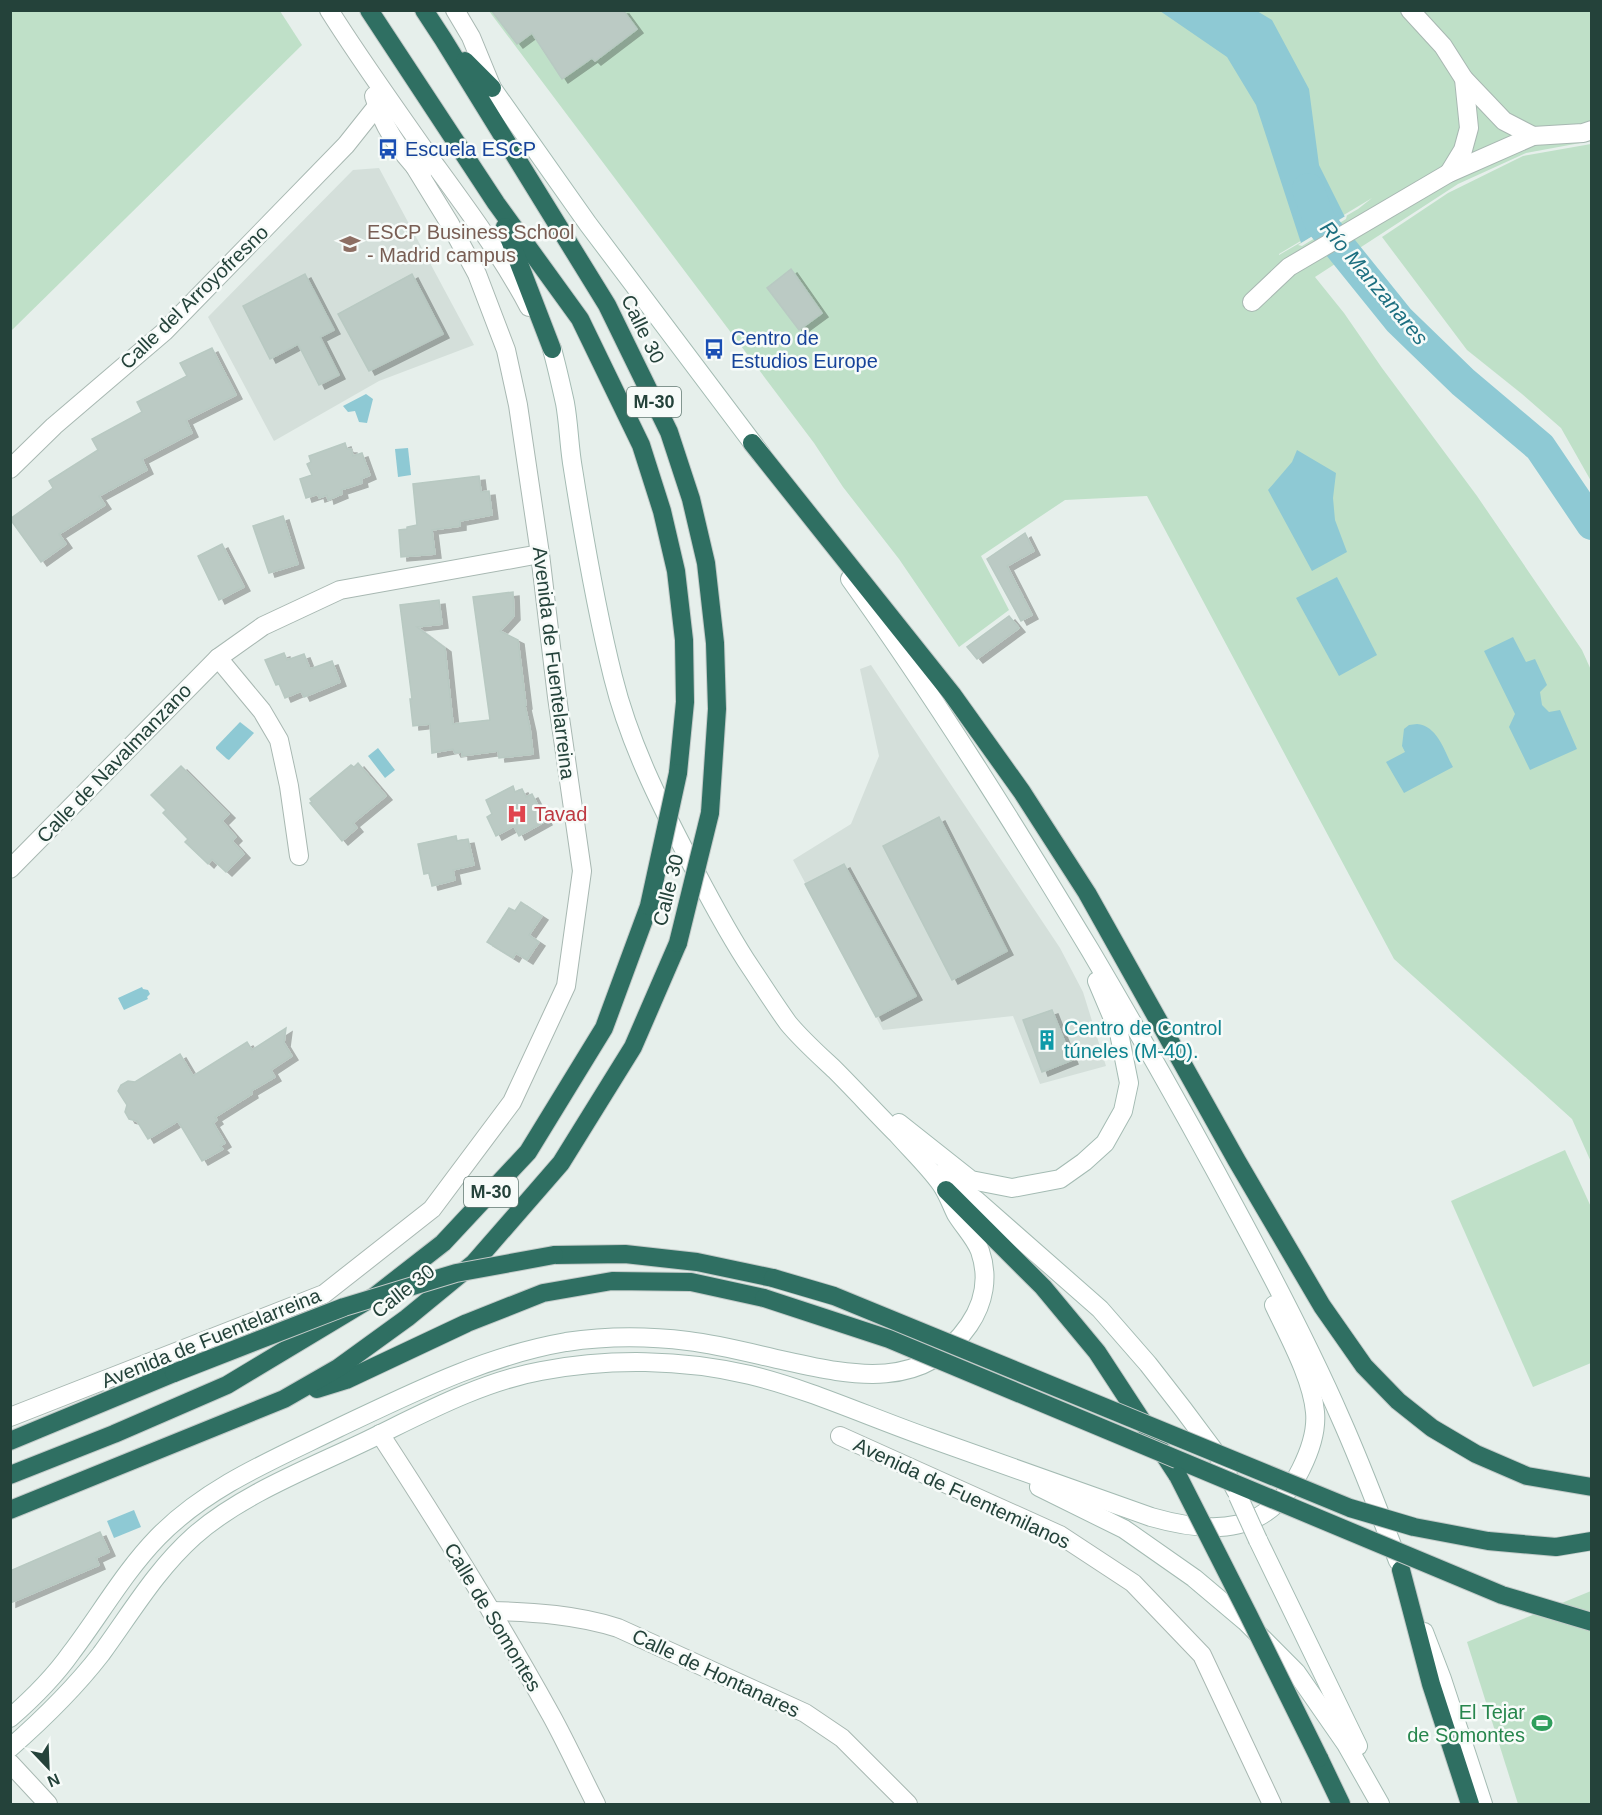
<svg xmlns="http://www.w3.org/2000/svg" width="1602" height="1815" font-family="Helvetica,sans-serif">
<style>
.built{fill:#d4dfda}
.green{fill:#bfe0c8;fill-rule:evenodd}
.water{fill:#8ec9d4}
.pier{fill:#e6efeb}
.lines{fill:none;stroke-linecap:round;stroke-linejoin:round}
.river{stroke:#8ec9d4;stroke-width:32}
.building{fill:#bbcac4;stroke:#b8c9c2;stroke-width:1.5;filter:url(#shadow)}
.street-casing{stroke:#a8b8b2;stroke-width:20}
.secondary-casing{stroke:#a4bbb3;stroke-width:20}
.highway-casing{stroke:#c2cac8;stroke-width:20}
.street{stroke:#fff;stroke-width:18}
.secondary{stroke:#fff;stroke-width:18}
.highway{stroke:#2f6f62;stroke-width:18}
.secondary-bridge-casing{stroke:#a4bbb3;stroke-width:20;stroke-linecap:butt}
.highway-bridge-casing{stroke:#c2cac8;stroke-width:20;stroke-linecap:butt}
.secondary-bridge{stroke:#fff;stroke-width:18}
.highway-bridge{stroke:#2f6f62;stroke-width:18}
.labels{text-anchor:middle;stroke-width:5;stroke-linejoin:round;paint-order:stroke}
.shield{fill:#f7fbf9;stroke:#637a73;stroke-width:1.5}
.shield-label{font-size:18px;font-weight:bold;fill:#24423a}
.transit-label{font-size:20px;fill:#164399;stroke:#f7fbf9;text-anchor:start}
.education-label{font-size:20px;fill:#785e54;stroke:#f7fbf9;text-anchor:start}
.street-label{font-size:20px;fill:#24423a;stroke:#f7fbf9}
.health-label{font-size:20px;fill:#be3a42;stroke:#f7fbf9;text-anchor:start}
.culture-label{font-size:20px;fill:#0d838f;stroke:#f7fbf9;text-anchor:start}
.leisure-label{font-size:20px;fill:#27864d;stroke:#f7fbf9;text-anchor:end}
.water-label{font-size:21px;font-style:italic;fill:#1c6f80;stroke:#f7fbf9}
</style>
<defs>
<filter id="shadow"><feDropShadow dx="6" dy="4" stdDeviation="0" flood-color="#0004"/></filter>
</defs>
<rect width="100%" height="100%" fill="#e6efeb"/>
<g class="built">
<path d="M379 168 474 345 379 381 274 441 208 317 353 170Z"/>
<path d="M871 665 1060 948 1083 992 1106 1066 1040 1084 1013 1016 883 1030 793 860 851 824 879 756 860 669Z"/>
</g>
<g class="green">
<path d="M10 11H280L302 45 11 331Z"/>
<path d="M489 11H1591V141L1526 153 1458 184 1315 277 1344 313 1382 368 1477 496 1582 650 1591 670V1162L1572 1119 1394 959 1147 496 1065 500 981 556 1009 610 959 647 899 559 843 487 814 443ZM1372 198 1358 209 1279 255V254Z"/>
<path d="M1591 144H1592L1591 481 1561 428 1522 394 1467 350 1382 237 1448 193 1523 156Z"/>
<path d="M1565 1150 1591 1207V1363L1533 1387 1451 1201Z"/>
<path d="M1591 1591V1804H1518L1467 1642Z"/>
</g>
<g class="water">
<path d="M1160 11H1257L1272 20 1309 89 1319 165 1345 217 1301 243 1256 105 1227 57Z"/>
<path d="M366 394 373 399 367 423 359 422 355 411 348 412 343 406Z"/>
<path d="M408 448 411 475 398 477 395 449Z"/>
<path d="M1297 450 1336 473 1333 498 1335 520 1347 552 1312 571 1268 490 1292 462Z"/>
<path d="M1337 577 1377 655 1339 676 1296 598Z"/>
<path d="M1513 637 1526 662 1535 659 1547 685 1540 692 1542 705 1549 712 1560 710 1577 749 1530 770 1509 727 1515 714 1484 651Z"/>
<path d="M240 722 254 733 229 760 227 759 216 749V747Z"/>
<path d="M1417 724C1438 726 1444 751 1453 767L1404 793 1386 762 1405 752 1402 746 1404 729 1409 725Z"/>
<path d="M378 748 395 770 385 778 368 756Z"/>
<path d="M142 987 143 989 148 990 150 994 147 997 148 999 124 1010 118 998Z"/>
<path d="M134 1510 141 1527 114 1538 107 1521Z"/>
</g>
<path class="pier" d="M1347 215 1346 219 1302 246 1298 245Z"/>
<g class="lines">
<path class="river" d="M1308 189 1320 222 1399 320 1463 382 1540 447 1592 524"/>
</g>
<g class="building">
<path d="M491 10H623L637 29 595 61 592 58 562 79 532 33 517 44Z"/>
<path d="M791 269 822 313 799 330 767 288Z"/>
<path d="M305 274 334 330 320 337 339 375 319 385 298 344 270 359 243 306Z"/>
<path d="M412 274 443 334 369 371 338 314Z"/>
<path d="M212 348 236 395 186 420 192 433 142 459 147 470 99 496 105 505 59 534 66 544 41 562 10 519 53 488 49 481 98 450 92 439 142 412 137 402 187 376 180 363Z"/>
<path d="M345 443 347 449H351L353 456 362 453 370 475 361 479 362 483 341 490 342 494 328 500 327 495 319 498 318 494 306 498 300 479 312 475 307 464 311 462 309 456Z"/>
<path d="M479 476 481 492 489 491 492 515 460 521V526L432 530 435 554 401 557 399 530 407 529V527L417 525 413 484Z"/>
<path d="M283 516 298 564 269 573 253 526Z"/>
<path d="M1025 533 1034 551 1007 566 1032 615 1021 621 987 559Z"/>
<path d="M222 544 244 587 219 600 198 556Z"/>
<path d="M513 592 514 616 500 631 518 640 526 705 525 706 530 728 533 754 499 758 498 751 462 756V752L455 753 453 749 432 753 430 724 413 726 410 699H412L400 605 439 600 442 624 417 627 445 648 453 724 490 720 473 597Z"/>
<path d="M1009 616 1019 628 977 659 967 647Z"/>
<path d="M284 653 287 660 304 654 310 669 332 661 340 682 304 697 301 691 285 698 279 684 276 685 265 660Z"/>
<path d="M358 763 386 796 353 823 357 828 342 841 310 803 312 802 310 799 351 765 354 767Z"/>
<path d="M181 766 229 814 222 821 236 837 232 841 244 854 226 872 212 859 208 864 185 842 188 839 163 813 166 810 151 795Z"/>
<path d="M513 786 515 792 522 789 526 797 532 794 546 821 519 836 514 826 496 836 487 817 492 814 486 800Z"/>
<path d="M939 817 1007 951 952 980 883 846Z"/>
<path d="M456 836 457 841 468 839 474 865 453 870 455 880 432 886 429 873 424 874 418 844Z"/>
<path d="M844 864 916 996 876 1017 805 884Z"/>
<path d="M521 902 542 916 529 935 539 942 527 960 516 953 513 958 487 942 509 908 515 911Z"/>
<path d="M1052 1010 1072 1060 1042 1072 1023 1020Z"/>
<path d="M286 1028 284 1043 292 1056 271 1070 275 1077 251 1091 252 1094 215 1117 217 1120 213 1123 225 1143 220 1146 223 1149 202 1161 178 1121 148 1139 137 1121 129 1119 125 1112 127 1105 118 1091 121 1085 128 1081 135 1082 180 1054 193 1076 247 1042 252 1050Z"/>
<path d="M100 1532 109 1552 96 1558 99 1565 10 1603V1571Z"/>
</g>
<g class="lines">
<g class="street-casing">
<g id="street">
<path d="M329 10C361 61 396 109 430 158 465 206 501 254 529 307"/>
<path d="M455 10 471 37 492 88"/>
<path d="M1410 10 1443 46 1464 79 1469 128 1463 150 1449 173"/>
<path d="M1464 79 1504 121 1533 136"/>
<path d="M374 96C383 127 400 152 422 174"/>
<path d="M1252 302 1289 267 1449 173 1533 136 1583 133 1592 130"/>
<path d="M10 469 54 426 164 332 346 145 377 106"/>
<path d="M218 658 262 711 279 740 289 786 299 856"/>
<path d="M10 869 218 658 263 626 340 590 540 554"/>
<path d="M10 1417 324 1294 432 1209 512 1102 566 986 582 871 557 697 540 554 518 405 506 350 477 274 450 224 415 167"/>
<path d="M380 1434C440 1526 498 1619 551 1715 567 1744 581 1775 596 1804"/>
<path d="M840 1436 1060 1535 1133 1583 1202 1655 1272 1804"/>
<path d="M491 1611C534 1612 578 1615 618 1628L805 1713 842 1738 908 1804"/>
<path d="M10 1763 48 1804"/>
</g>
</g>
<g class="secondary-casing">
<g id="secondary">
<path d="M492 88 588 224 761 454"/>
<path d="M850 579C936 699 1014 824 1090 950 1143 1040 1194 1130 1243 1222 1278 1287 1312 1352 1341 1419 1362 1466 1380 1514 1398 1561"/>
<path d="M899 1123 971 1180 1012 1188 1060 1179 1084 1162 1105 1143 1123 1111 1129 1083 1119 1033 1097 981"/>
<path d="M940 1174 976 1200 1100 1309 1148 1364 1183 1409 1218 1456 1236 1491"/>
<path d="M1039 1487 1124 1529 1194 1578 1245 1621 1296 1672 1346 1744 1380 1804"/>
<path d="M1258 1540 1358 1746"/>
<path d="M1424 1632 1442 1679 1483 1804"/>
<path d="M10 1718C33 1698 54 1677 71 1653 100 1615 124 1572 158 1537 208 1486 275 1459 338 1428 412 1393 485 1356 566 1342 606 1336 648 1336 688 1341 721 1345 754 1354 786 1361 853 1376 924 1391 969 1325 984 1303 989 1277 980 1251 975 1238 964 1227 956 1214 951 1204 948 1194 941 1184 928 1166 912 1151 897 1134 876 1113 856 1091 835 1070 819 1055 802 1040 788 1023 775 1005 763 986 751 968 728 934 709 897 690 861 659 802 629 742 613 677 596 609 584 539 573 469 569 447 569 425 565 403 561 385 557 367 552 349"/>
<path d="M10 1748C43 1719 74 1689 101 1654 131 1613 156 1570 194 1536 240 1495 310 1468 366 1441 422 1414 480 1382 541 1371 609 1358 682 1359 750 1375 811 1390 869 1417 929 1438 1003 1464 1077 1490 1151 1517 1214 1535 1269 1535 1301 1469 1310 1451 1317 1432 1315 1412 1312 1378 1288 1335 1274 1305"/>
</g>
</g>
<g class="highway-casing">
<g id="highway">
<path d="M369 10 496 203 580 319 641 445 662 511 676 571 684 640 685 702 678 773"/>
<path d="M424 10 443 39 607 305 669 432 691 499 706 563 715 643 717 709 710 813"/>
<path d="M465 61 492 88"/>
<path d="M505 227 552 349"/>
<path d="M752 443 952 694 1022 792 1087 893 1237 1161 1322 1306 1364 1366 1398 1401 1432 1428 1476 1454 1527 1476 1592 1487"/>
<path d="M946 1190 1043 1287 1097 1352 1178 1476"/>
<path d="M554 1255 625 1254 697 1262 773 1278"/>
<path d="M317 1389 346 1380 467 1323 543 1293 612 1281 691 1282 764 1298"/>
<path d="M10 1441 174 1373"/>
<path d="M10 1475 114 1434 227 1385 375 1296 443 1243 528 1152 604 1028 649 906"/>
<path d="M10 1510 284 1399 338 1368 407 1318 474 1263 561 1163 633 1047 678 943"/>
<path d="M1401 1570 1431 1684 1470 1804"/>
<path d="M1319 1758 1341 1804"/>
</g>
</g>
<use href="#street" class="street"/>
<use href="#secondary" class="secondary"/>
<use href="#highway" class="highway"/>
<g class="secondary-bridge-casing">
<path id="secondary-bridge" d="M1238 1496 1258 1540"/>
</g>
<g class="highway-bridge-casing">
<g id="highway-bridge">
<path d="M649 906 678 773"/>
<path d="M678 943 710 813"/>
<path d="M773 1278 834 1296 1350 1508 1414 1527 1488 1541 1556 1547 1592 1541"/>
<path d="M764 1298 889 1339 1502 1595 1592 1622"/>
<path d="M174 1373 344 1307 456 1273 554 1255"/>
<path d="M1178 1476 1248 1614 1319 1758"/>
</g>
</g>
<use href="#secondary-bridge" class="secondary-bridge"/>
<use href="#highway-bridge" class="highway-bridge"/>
</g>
<defs>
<g id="bus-bare" transform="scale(1.62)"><path d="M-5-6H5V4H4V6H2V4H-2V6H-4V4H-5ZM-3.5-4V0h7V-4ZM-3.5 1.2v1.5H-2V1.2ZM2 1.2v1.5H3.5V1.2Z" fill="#1a4fb4" stroke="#f7fbf9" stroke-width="2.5" paint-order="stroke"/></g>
<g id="university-bare" transform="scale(1.62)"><path d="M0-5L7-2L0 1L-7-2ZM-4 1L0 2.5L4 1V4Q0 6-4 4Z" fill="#8d6e63" stroke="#f7fbf9" stroke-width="2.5" paint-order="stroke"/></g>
<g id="hospital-bare" transform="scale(1.62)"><path d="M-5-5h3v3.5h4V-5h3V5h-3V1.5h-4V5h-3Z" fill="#e0444e" stroke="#f7fbf9" stroke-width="2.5" paint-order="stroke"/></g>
<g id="building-bare" transform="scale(1.62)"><path d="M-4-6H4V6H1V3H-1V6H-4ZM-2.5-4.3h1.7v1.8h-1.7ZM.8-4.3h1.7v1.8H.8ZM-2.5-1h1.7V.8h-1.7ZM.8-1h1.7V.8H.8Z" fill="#0f9aa8" stroke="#f7fbf9" stroke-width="2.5" paint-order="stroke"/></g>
<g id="stadium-bare" transform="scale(1.62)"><path d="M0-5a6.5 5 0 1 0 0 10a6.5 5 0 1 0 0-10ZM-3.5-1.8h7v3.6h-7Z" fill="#2e9e5b" stroke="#f7fbf9" stroke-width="2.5" paint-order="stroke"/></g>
</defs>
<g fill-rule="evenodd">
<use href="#bus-bare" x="388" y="149"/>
<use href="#university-bare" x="350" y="244"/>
<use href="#bus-bare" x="714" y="349"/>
<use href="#hospital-bare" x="517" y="814"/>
<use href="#building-bare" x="1047" y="1040"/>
<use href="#stadium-bare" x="1542" y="1723"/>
</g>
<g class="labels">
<g class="shield">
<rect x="627" y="387" width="54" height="30" rx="4.5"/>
<rect x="464" y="1177" width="54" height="30" rx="4.5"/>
</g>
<g class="shield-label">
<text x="654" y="408">M-30</text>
<text x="491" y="1198">M-30</text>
</g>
<g class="transit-label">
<text x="405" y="156">Escuela ESCP</text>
<text x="731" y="345">Centro de<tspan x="731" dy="23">Estudios Europe</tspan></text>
</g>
<g class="education-label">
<text x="367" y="239">ESCP Business School<tspan x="367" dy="23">- Madrid campus</tspan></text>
</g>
<g class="street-label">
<text transform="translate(194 297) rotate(-44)" y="7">Calle del Arroyofresno</text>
<text transform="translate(643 329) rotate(64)" y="7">Calle 30</text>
<text transform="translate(554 663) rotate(83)" y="7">Avenida de Fuentelarreina</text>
<text transform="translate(114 763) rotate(-46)" y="7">Calle de Navalmanzano</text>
<text transform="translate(668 890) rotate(-76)" y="7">Calle 30</text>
<text transform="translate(403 1291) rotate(-38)" y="7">Calle 30</text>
<text transform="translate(211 1338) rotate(-22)" y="7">Avenida de Fuentelarreina</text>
<text transform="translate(962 1493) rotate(25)" y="7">Avenida de Fuentemilanos</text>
<text transform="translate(493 1617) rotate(59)" y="7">Calle de Somontes</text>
<text transform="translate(716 1673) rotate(25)" y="7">Calle de Hontanares</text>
</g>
<g class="health-label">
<text x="534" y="821">Tavad</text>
</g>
<g class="culture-label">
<text x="1064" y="1035">Centro de Control<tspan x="1064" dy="23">túneles (M-40).</tspan></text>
</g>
<g class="leisure-label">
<text x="1525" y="1719">El Tejar<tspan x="1525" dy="23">de Somontes</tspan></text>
</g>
<g class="water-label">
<text transform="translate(1374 283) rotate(50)" y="7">Río Manzanares</text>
</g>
</g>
<rect width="1602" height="1815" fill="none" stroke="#24423a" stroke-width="24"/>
<g transform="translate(48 1767) rotate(157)" stroke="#f7fbf9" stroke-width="4.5" paint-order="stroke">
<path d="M0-4.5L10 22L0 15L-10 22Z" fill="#24423a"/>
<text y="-9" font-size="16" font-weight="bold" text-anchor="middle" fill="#24423a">N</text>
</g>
</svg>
